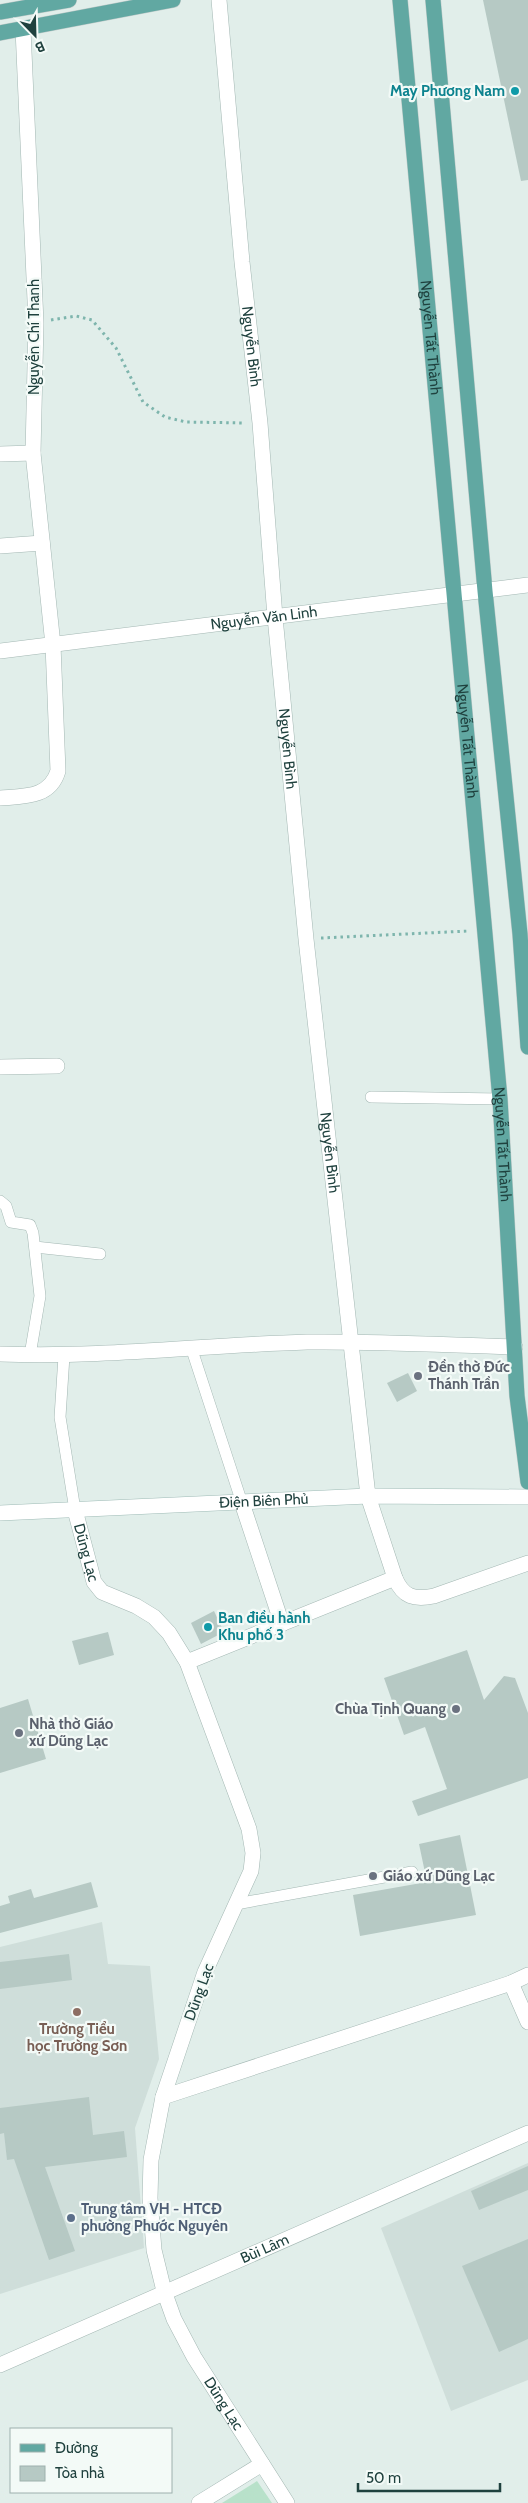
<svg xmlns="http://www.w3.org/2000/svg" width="528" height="2503" font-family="Cabin,sans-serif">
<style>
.built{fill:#cfdeda}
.green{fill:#b8e1ca}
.building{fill:#b6c9c4}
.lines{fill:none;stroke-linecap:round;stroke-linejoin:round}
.lane-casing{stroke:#a3b7b3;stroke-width:12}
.street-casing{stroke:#a3b7b3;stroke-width:16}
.secondary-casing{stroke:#9ebbb6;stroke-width:16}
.primary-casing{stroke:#c0cac9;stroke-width:16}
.path{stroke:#7eb5ad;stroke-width:3;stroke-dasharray:2.5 4;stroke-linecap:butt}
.lane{stroke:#fff;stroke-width:11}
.street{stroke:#fff;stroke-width:15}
.secondary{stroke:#fff;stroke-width:15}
.primary{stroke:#61a8a2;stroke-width:15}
.culture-dot{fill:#0f9aa8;stroke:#f3faf7;stroke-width:2}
.worship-dot{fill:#6b7280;stroke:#f3faf7;stroke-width:2}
.education-dot{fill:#8d6e63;stroke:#f3faf7;stroke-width:2}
.service-dot{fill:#5c6f8a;stroke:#f3faf7;stroke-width:2}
.labels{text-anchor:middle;stroke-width:4.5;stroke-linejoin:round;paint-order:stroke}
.culture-label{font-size:15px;font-weight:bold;fill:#0d838f;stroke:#f3faf7;text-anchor:end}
.street-label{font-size:15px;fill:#1f413e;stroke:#f3faf7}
.worship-label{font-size:15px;font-weight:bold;fill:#5b616d;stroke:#f3faf7;text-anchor:start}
.education-label{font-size:15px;font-weight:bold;fill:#785e54;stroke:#f3faf7}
.service-label{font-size:15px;font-weight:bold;fill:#4e5e75;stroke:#f3faf7;text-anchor:start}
</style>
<rect width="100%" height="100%" fill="#e1eeea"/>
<g class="built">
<path d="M102 1922 108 1964 150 1966 159 2059 135 2128 144 2248 0 2294V1947Z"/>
<path d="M528 2163V2380L451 2411 381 2228Z"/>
</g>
<path class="green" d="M257 2481 272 2503H222Z"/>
<g class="building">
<path d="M483 0H528V180L521 181Z"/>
<path d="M408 1373 417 1391 397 1402 387 1383Z"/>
<path d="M214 1611 224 1632 201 1644 191 1623Z"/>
<path d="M108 1632 114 1655 79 1665 72 1641Z"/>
<path d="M467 1650 484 1700 504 1676 515 1678 528 1713V1778L418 1816 412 1801 447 1789 425 1727 404 1735 384 1678Z"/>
<path d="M28 1699 46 1759 0 1773V1708Z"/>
<path d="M460 1835 476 1915 360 1936 353 1895 427 1882 419 1844Z"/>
<path d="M91 1882 98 1907 0 1933V1906L10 1903 8 1896 31 1889 34 1898Z"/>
<path d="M69 1954 72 1980 0 1989V1962Z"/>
<path d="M89 2097 93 2135 124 2131 127 2157 45 2167 75 2251 49 2260 14 2159 7 2160 4 2133 0 2134V2108Z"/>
<path d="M528 2166V2190L479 2210 471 2191Z"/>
<path d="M528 2239V2339L499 2352 462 2266Z"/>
</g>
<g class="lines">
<g class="lane-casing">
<g id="lane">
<path d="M371 1097 500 1099"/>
<path d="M0 1201 6 1206 11 1222 30 1225 33 1233 40 1296 30 1355"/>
<path d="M35 1247 100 1254"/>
<path d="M191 1347 242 1503"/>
<path d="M64 1356 60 1417 75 1510"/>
<path d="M236 1904 412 1872"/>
</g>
</g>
<g class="street-casing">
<g id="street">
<path id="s1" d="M219 0 242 262 260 423 275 617 306 939 368 1496 395 1578C403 1597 414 1600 434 1596L528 1563"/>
<path d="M0 454 33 453"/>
<path d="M0 546 42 543"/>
<path id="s2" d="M0 651 528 585"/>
<path d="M0 798C24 796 50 798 58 771L53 645 33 453 36 323 23 29"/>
<path d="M0 1067 57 1066"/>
<path d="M0 1354C103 1358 204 1345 307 1342 376 1341 446 1345 515 1347"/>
<path d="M242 1503 282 1624"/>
<path id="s3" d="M75 1510 94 1582 102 1592 136 1606 154 1617 169 1633 187 1662 249 1829 253 1853 251 1871 205 1972 163 2097 151 2160 150 2198 154 2250 164 2291 174 2319 194 2357 287 2503"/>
<path d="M187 1662 395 1578"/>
<path d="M511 1983 528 2022"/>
<path d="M163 2097 511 1983 528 1975"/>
<path id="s4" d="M0 2365 528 2133"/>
<path d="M199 2503 262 2464"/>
</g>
</g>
<g class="secondary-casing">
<g id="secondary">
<path id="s5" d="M0 1513 368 1496 528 1497"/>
</g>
</g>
<g class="primary-casing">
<g id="primary">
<path id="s6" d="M400 0 500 1099 517 1396 528 1482"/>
<path d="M433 0 485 591 520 934 528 1047"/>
<path d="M0 12 69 0"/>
<path d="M0 33 173 0"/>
</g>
</g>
<g class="path">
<path d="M51 320 76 316 92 320 116 348 143 402 165 417 186 422 245 423"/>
<path d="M321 938 469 931"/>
</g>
<use href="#lane" class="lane"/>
<use href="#street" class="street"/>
<use href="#secondary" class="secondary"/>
<use href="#primary" class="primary"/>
</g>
<g class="culture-dot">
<circle cx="515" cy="91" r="5"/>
<circle cx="208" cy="1627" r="5"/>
</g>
<g class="worship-dot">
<circle cx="418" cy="1376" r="5"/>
<circle cx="456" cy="1709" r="5"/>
<circle cx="19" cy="1733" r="5"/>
<circle cx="373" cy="1876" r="5"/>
</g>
<circle class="education-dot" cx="77" cy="2012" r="5"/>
<circle class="service-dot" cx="71" cy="2218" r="5"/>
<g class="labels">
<g class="culture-label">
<text x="505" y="96">May Phương Nam</text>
<text x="218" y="1623" text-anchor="start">Ban điều hành<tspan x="218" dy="17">Khu phố 3</tspan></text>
</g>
<g class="street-label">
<text transform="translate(34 337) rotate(-90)" y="5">Nguyễn Chí Thanh</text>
<text dy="5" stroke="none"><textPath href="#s6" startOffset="339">Nguyễn Tất Thành</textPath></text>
<text dy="5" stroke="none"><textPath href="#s1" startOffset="348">Nguyễn Bình</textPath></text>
<text dy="5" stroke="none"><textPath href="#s2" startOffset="266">Nguyễn Văn Linh</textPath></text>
<text dy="5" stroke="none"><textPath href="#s6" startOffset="744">Nguyễn Tất Thành</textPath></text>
<text dy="5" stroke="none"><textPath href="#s1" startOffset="752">Nguyễn Bình</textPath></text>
<text dy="5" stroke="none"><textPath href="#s6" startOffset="1149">Nguyễn Tất Thành</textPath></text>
<text dy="5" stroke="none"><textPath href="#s1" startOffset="1158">Nguyễn Bình</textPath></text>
<text dy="5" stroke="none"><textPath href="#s5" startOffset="264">Điện Biên Phủ</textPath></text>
<text dy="5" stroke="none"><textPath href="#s3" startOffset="44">Dũng Lạc</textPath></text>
<text transform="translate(199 1992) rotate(-70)" y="5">Dũng Lạc</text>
<text dy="5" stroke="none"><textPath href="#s4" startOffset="289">Bùi Lâm</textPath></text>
<text dy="5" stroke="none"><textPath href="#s3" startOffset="989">Dũng Lạc</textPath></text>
</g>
<g class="worship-label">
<text x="428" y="1372">Đền thờ Đức<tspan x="428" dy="17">Thánh Trần</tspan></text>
<text x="446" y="1714" text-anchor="end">Chùa Tịnh Quang</text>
<text x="29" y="1729">Nhà thờ Giáo<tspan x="29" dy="17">xứ Dũng Lạc</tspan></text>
<text x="383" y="1881">Giáo xứ Dũng Lạc</text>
</g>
<g class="education-label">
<text x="77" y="2034">Trường Tiểu<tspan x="77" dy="17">học Trường Sơn</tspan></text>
</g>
<g class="service-label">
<text x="81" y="2214">Trung tâm VH - HTCĐ<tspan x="81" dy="17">phường Phước Nguyên</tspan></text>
</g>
</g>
<rect x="10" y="2428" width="162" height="65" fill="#f3faf7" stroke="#9eb0ad"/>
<rect x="20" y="2444" width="25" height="8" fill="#61a8a2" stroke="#9eb0ad"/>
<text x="55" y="2453" font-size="15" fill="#1f413e">Đường</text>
<rect x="20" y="2466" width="25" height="15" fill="#b6c9c4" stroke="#9eb0ad"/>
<text x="55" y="2478" font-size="15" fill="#1f413e">Tòa nhà</text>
<g transform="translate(35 35) rotate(157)" stroke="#f3faf7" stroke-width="4" paint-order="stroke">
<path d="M0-4L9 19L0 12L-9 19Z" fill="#1f413e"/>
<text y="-8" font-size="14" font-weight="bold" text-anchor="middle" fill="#1f413e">B</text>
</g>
<path d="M358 2483v8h142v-8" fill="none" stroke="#1f413e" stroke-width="2.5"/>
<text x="366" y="2483" font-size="15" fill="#1f413e" stroke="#f3faf7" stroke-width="4" paint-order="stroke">50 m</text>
</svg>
